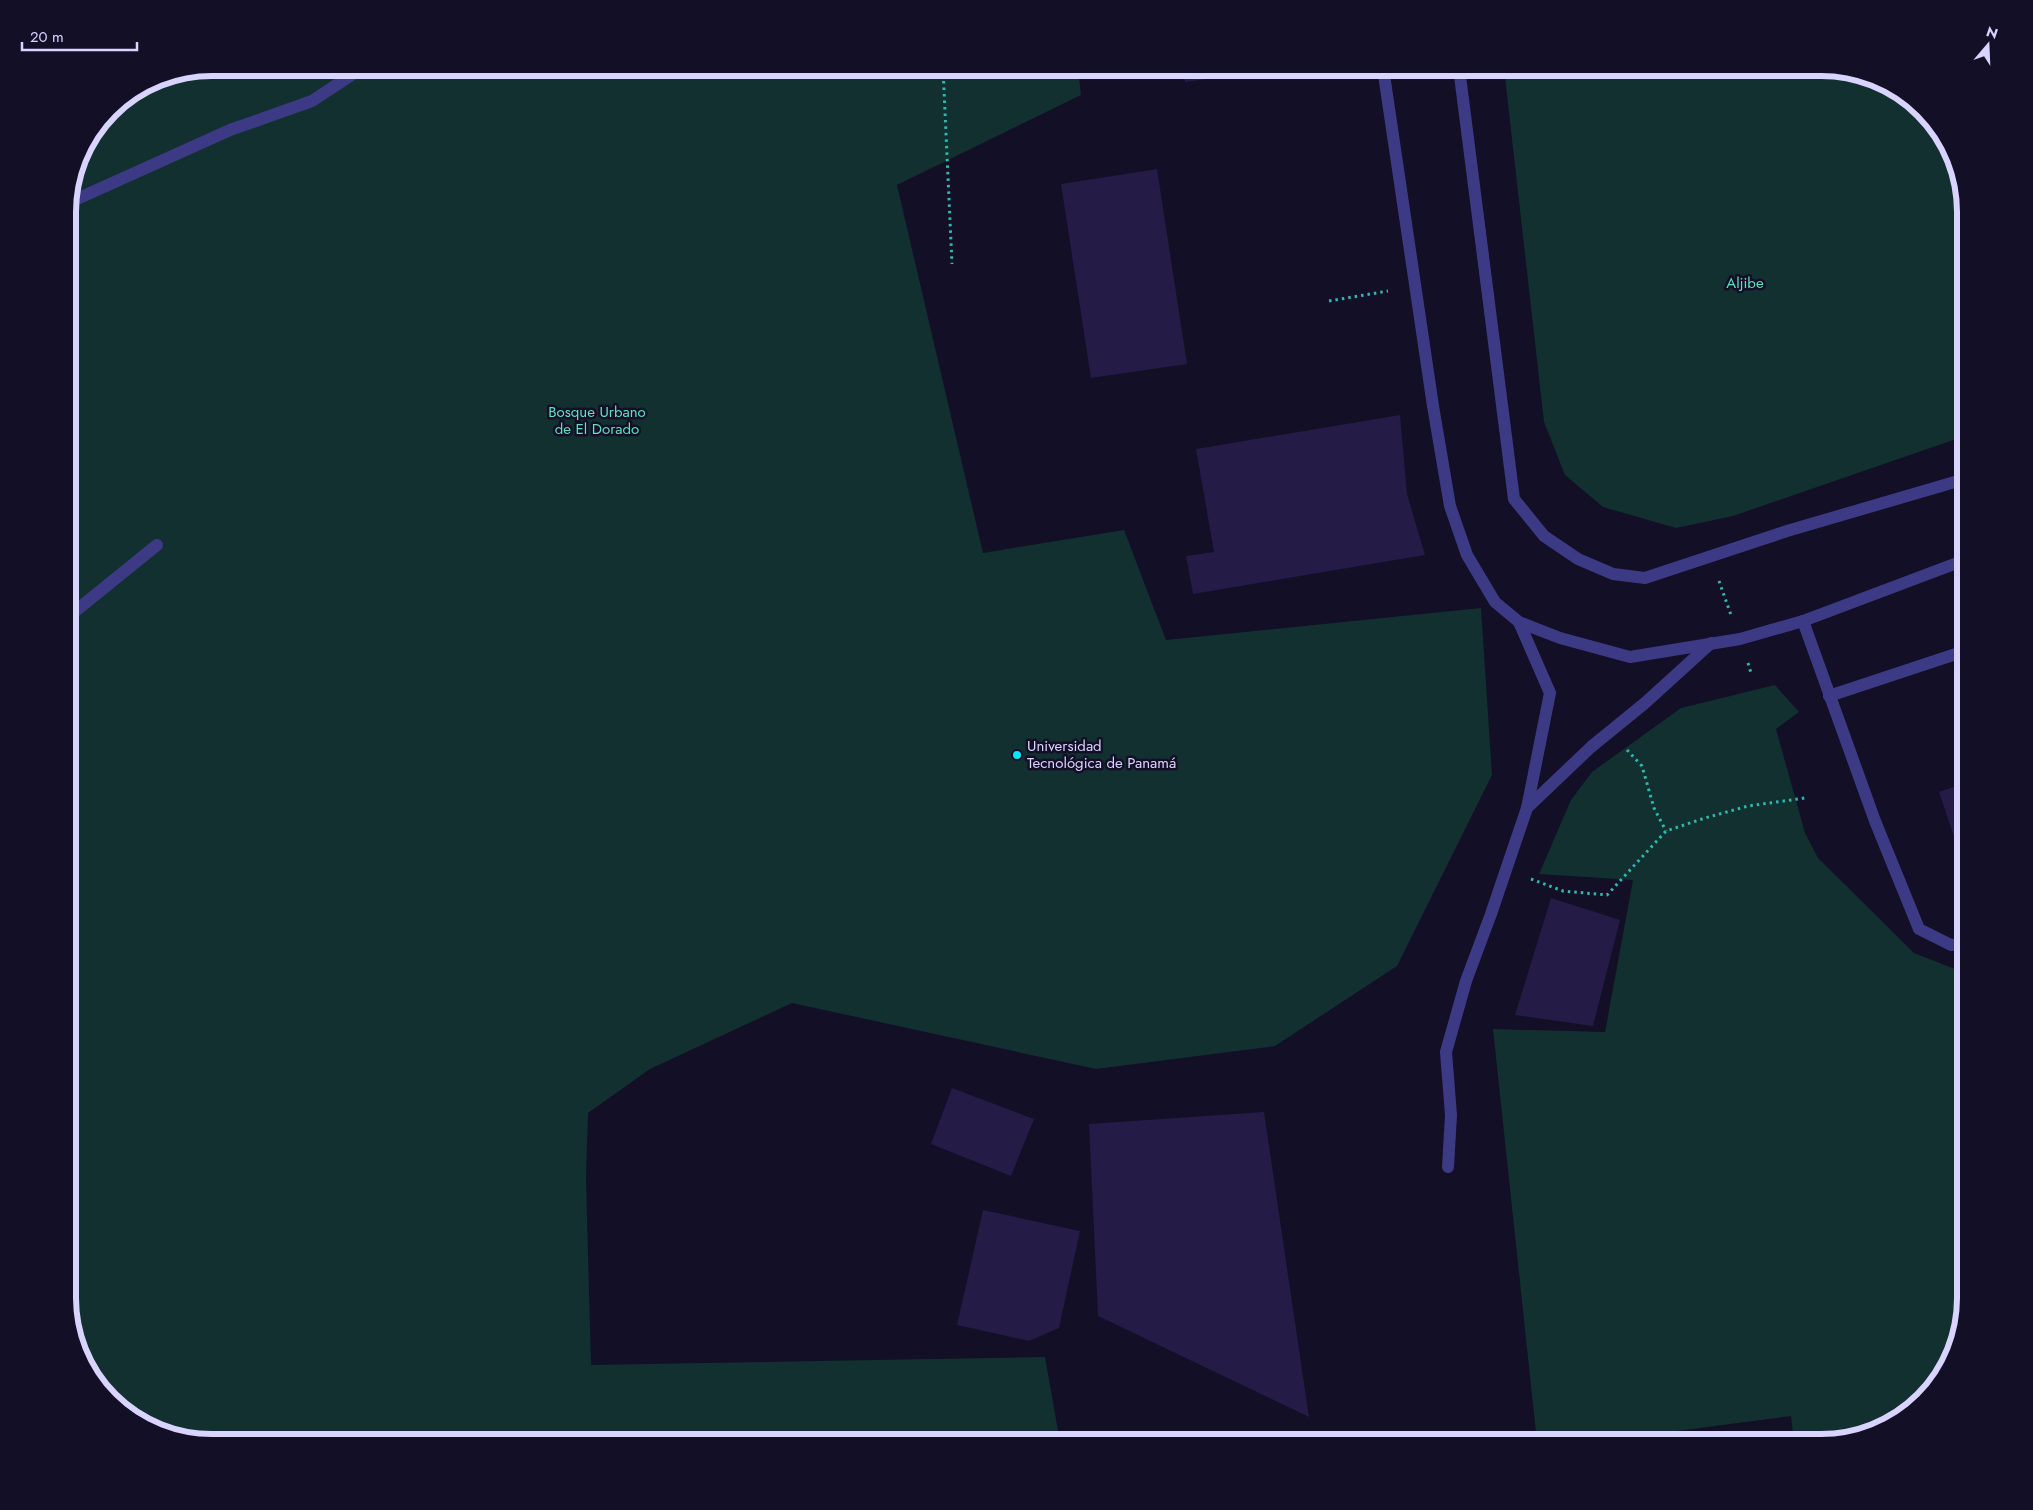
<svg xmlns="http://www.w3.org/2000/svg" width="2033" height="1510" font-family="Jost,sans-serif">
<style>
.green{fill:#12302f}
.building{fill:#241b47}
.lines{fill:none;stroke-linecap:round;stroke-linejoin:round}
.path{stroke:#2fb8b0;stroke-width:3;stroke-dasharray:2.5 4;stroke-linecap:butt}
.minor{stroke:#3d3a85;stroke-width:12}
.poi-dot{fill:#00e5ff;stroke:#130f26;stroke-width:2}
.labels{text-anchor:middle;stroke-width:5;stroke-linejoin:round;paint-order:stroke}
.park-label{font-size:15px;fill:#5fe0c0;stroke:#130f26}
.poi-label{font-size:15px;fill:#d9d4ff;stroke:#130f26;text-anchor:start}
.rim{fill:none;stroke:#d9d4ff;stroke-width:6}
</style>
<rect width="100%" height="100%" fill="#130f26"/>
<g class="green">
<path d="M212 68H1078L1081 95 897 185 983 553 1124 530 1166 640 1481 608 1492 775 1397 966 1275 1046 1096 1069 792 1003 650 1069 588 1113 586 1178 591 1365 1045 1357 1060 1442H212L165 1435 124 1413 87 1370 68 1307V203L79 156 110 110 157 78Z"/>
<path d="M1504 68H1821L1867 75 1909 97 1950 148 1965 212V436L1733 516 1676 528 1603 507 1565 475 1544 422Z"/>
<path d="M1775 685 1799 712 1776 729 1805 833 1818 858 1914 953 1965 973V1298L1958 1345 1936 1386 1885 1427 1821 1442H1794L1791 1416 1593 1442H1537L1493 1029 1605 1032 1633 880 1539 874 1571 800 1592 772 1681 708Z"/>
</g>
<g class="building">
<path d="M1182 68H1280V69L1185 82Z"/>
<path d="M1157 169 1187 364 1091 378 1061 184Z"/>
<path d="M1400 415 1407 494 1425 555 1193 594 1186 556 1214 552 1196 449Z"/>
<path d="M1965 783V870L1939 792Z"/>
<path d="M1551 898 1620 920 1593 1026 1515 1015Z"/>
<path d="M952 1088 1034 1119 1011 1176 931 1144Z"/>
<path d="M1264 1112 1309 1417 1098 1316 1089 1124Z"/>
<path d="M983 1210 1080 1231 1059 1328 1029 1341 957 1325Z"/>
</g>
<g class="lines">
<g class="path">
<path d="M943 68 952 264"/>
<path d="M1329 301 1388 291"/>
<path d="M1719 581 1731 615"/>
<path d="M1748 663 1751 673"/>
<path d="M1627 750 1642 766 1654 808 1666 831"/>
<path d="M1531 879 1563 891 1607 895 1666 831 1705 818 1748 806 1805 798"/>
</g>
<g class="minor">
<path d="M1383 68 1433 406 1450 506 1467 555 1495 602 1519 622 1560 638 1630 657 1740 639 1803 621 1965 560"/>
<path d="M1459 68 1514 499 1544 536 1578 559 1613 574 1645 578 1787 531 1965 479"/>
<path d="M68 203 230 130 312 101 362 68"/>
<path d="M68 617 157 545"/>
<path d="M1803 621 1875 821 1919 929 1951 945 1965 944"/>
<path d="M1829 696 1965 651"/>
<path d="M1527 808 1591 747 1645 703 1711 643"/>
<path d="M1448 1167 1451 1115 1446 1052 1466 981 1491 914 1527 808 1550 693 1519 622"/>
</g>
</g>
<circle class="poi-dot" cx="1017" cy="755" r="5"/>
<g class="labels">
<g class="park-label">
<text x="1745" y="288">Aljibe</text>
<text x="597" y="417">Bosque Urbano<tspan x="597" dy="17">de El Dorado</tspan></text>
</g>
<g class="poi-label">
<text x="1027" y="751">Universidad<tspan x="1027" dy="17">Tecnológica de Panamá</tspan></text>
</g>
</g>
<path d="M0 0H2033V1510H0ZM212 76H1821A136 136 0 0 1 1957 212V1298A136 136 0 0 1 1821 1434H212A136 136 0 0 1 76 1298V212A136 136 0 0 1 212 76Z" fill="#130f26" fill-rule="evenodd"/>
<path class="rim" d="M212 76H1821A136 136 0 0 1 1957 212V1298A136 136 0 0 1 1821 1434H212A136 136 0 0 1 76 1298V212A136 136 0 0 1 212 76Z"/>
<g transform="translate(1988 45) rotate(19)" stroke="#130f26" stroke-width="4" paint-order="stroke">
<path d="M0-4L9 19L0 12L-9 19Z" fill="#d9d4ff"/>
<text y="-8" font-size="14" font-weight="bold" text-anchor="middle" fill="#d9d4ff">N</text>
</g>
<path d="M22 42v8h115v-8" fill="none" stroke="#d9d4ff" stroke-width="2.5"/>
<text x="30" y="42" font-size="15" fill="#d9d4ff" stroke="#130f26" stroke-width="4" paint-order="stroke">20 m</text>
</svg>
